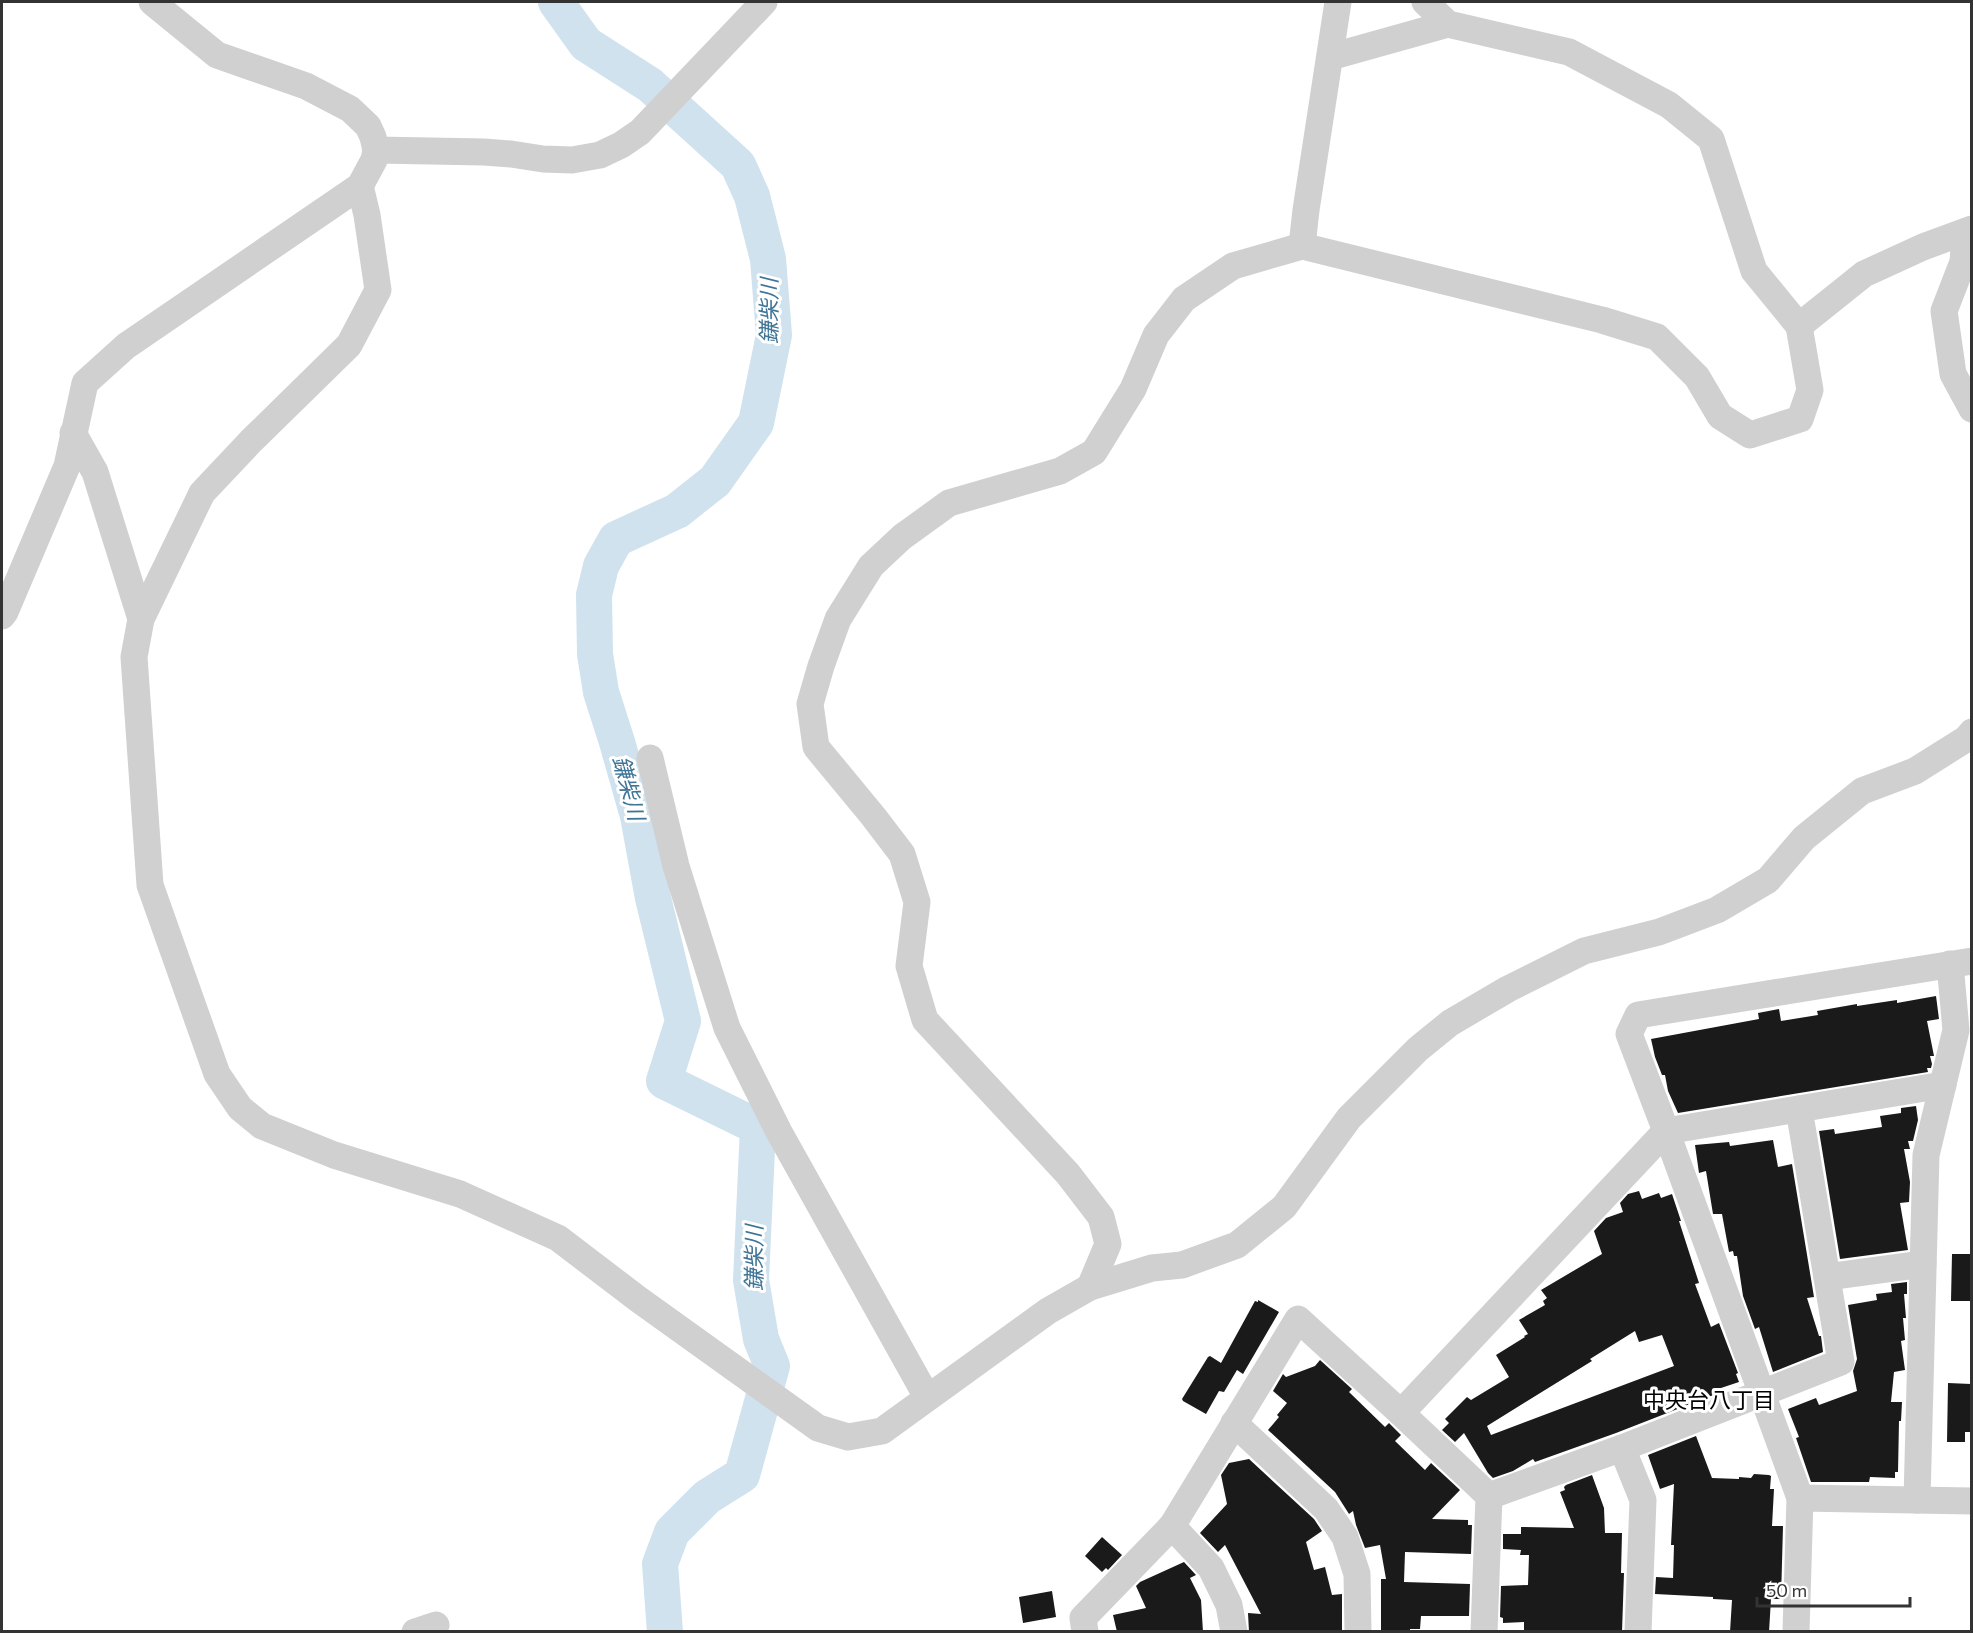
<svg xmlns="http://www.w3.org/2000/svg" width="1973" height="1633" font-family="Commissioner,'Noto Sans JP',sans-serif">
<style>
.lines{fill:none;stroke-linecap:round;stroke-linejoin:round}
.river{stroke:#cfe2ee;stroke-width:36}
.building{fill:#1a1a1a;fill-rule:evenodd}
.minor{stroke:#d0d0d0;stroke-width:27}
.labels{text-anchor:middle;stroke-width:6;stroke-linejoin:round;paint-order:stroke}
.water-label{font-size:22px;font-style:italic;fill:#3f7597;stroke:#fff}
.neighbourhood-label{font-size:22px;fill:#000;stroke:#fff}
</style>
<rect width="100%" height="100%" fill="#fff"/>
<g class="lines">
<path class="river" d="M556 2 586 44 650 85 738 165 752 196 768 259 774 335 756 423 715 481 677 511 616 539 601 566 594 595 595 654 601 692 617 742 638 816 653 898 683 1021 664 1081 758 1127 751 1280 761 1339 772 1366 742 1475 707 1497 672 1532 660 1564 665 1632"/>
</g>
<g class="building">
<path d="M1936 996 1939 1019 1927 1021 1934 1056H1930L1932 1064 1931 1068H1927L1928 1072 1678 1113 1668 1091 1665 1075H1662L1655 1057 1651 1039 1759 1019 1758 1013 1779 1009 1781 1021 1818 1015 1817 1011 1857 1004V1006L1897 1000V1003Z"/>
<path d="M1916 1106 1918 1120 1913 1141H1908L1910 1149H1904L1910 1182 1909 1202 1900 1203 1908 1250 1840 1259 1819 1131 1834 1129 1835 1134 1882 1127 1880 1116 1901 1113V1108Z"/>
<path d="M1773 1140 1778 1167 1792 1164 1814 1297 1807 1298 1819 1336H1821L1823 1352 1773 1372 1759 1327 1755 1329 1743 1296 1737 1256H1734L1733 1251 1729 1252 1722 1214H1713L1706 1171 1699 1173 1695 1145 1729 1142 1730 1146Z"/>
<path d="M1639 1191 1642 1199 1659 1193 1661 1198 1672 1194 1681 1221H1679L1699 1283 1695 1284 1711 1327 1719 1323 1738 1373 1736 1374 1739 1382 1715 1390 1716 1394 1616 1433 1535 1462 1533 1459 1513 1471 1493 1478 1488 1473 1464 1433 1455 1442 1442 1430 1449 1423 1445 1419 1467 1397 1471 1400 1509 1377 1496 1355 1525 1337 1524 1336 1528 1334 1519 1320 1545 1305 1543 1301 1547 1298 1541 1290 1602 1254 1594 1231 1606 1218 1623 1212 1620 1203 1628 1194ZM1635 1331 1639 1342 1662 1335 1674 1366 1491 1435 1487 1426 1592 1361 1590 1359Z"/>
<path d="M1952 1254H1971V1301H1951Z"/>
<path d="M1907 1282V1294H1904L1906 1318H1903L1905 1340 1901 1341 1905 1370 1894 1372 1891 1402H1902L1901 1421H1899L1898 1472H1895V1478L1870 1477 1869 1482H1811L1796 1438 1799 1437 1788 1409 1816 1398 1819 1405 1857 1391 1853 1371 1857 1359 1848 1305 1877 1300 1876 1294 1892 1292 1891 1284Z"/>
<path d="M1258 1300 1279 1312 1243 1374 1237 1370 1224 1392 1219 1391 1206 1414 1183 1401 1182 1399 1208 1357 1210 1356 1221 1363 1255 1301 1258 1302Z"/>
<path d="M1320 1360 1352 1389 1349 1392 1385 1427 1389 1423 1401 1435 1395 1441 1425 1470 1431 1463 1460 1490 1432 1519 1468 1520V1525H1472L1471 1554 1405 1552 1404 1582 1470 1584 1469 1616H1421L1420 1629H1410V1632H1381V1579H1386L1380 1545 1365 1548 1356 1525 1353 1511 1349 1514 1335 1492 1268 1430 1279 1417 1277 1415 1287 1403 1273 1391 1283 1374 1286 1377 1315 1366Z"/>
<path d="M1948 1383 1971 1384V1432H1965V1442H1947Z"/>
<path d="M1696 1436 1712 1478 1739 1479V1477L1751 1478 1754 1474 1769 1475 1771 1476 1770 1489H1774L1772 1526H1783L1781 1599H1771L1769 1632H1730L1732 1600 1713 1599V1597L1655 1594 1656 1577 1673 1578 1674 1545H1671L1674 1484 1660 1489 1648 1455Z"/>
<path d="M1249 1459 1314 1519 1322 1531 1306 1542 1314 1570 1325 1567 1332 1595 1342 1594V1632H1249L1248 1613 1261 1614 1225 1545 1218 1552 1200 1533 1227 1504 1221 1475 1229 1463Z"/>
<path d="M1592 1475 1604 1508 1605 1533H1622L1621 1573H1624L1622 1632H1524V1622L1503 1623V1618L1500 1617 1501 1586 1528 1585 1529 1555H1520L1521 1550 1503 1549V1534H1521V1527L1574 1528 1560 1492 1565 1490 1564 1487 1566 1485Z"/>
<path d="M1102 1537 1122 1555 1108 1570 1106 1568 1102 1572 1085 1556Z"/>
<path d="M1184 1562 1196 1575 1190 1578 1201 1600 1203 1632H1117L1113 1615 1146 1608 1136 1586 1140 1582Z"/>
<path d="M1052 1591 1056 1617 1023 1623 1019 1597Z"/>
</g>
<g class="lines">
<g class="minor">
<path d="M1330 57 1448 24"/>
<path d="M376 150 484 152 511 154 543 159 572 160 600 155 621 145 640 132 764 2"/>
<path d="M360 186 367 215 378 290 349 345 251 441 202 493 141 619 134 657 150 885 217 1074 240 1108 262 1126 334 1155 460 1194 558 1238 638 1299 818 1428 848 1437 882 1431 1048 1311 1090 1287 1152 1268 1182 1265 1237 1245 1284 1207 1349 1118 1418 1049 1450 1023 1508 989 1584 951 1659 932 1717 910 1768 880 1804 838 1862 791 1915 771 1966 739 1972 732"/>
<path d="M1965 233 1963 262 1944 311 1953 374 1972 409"/>
<path d="M1302 246 1306 210 1338 2"/>
<path d="M1799 326 1864 274 1923 247 1972 229"/>
<path d="M73 433 95 472 141 619"/>
<path d="M2 616 5 612 67 466 85 383 126 346 360 186 374 160 376 150 373 137 368 126 350 109 306 86 217 55 152 2"/>
<path d="M650 758 676 866 727 1028 779 1132 927 1397"/>
<path d="M1827 1277 1923 1264"/>
<path d="M1090 1287 1108 1244 1101 1217 1068 1174 925 1020 909 966 917 902 902 854 873 816 816 747 810 704 821 666 838 619 871 566 902 537 949 503 1060 471 1094 452 1133 389 1156 335 1184 299 1233 266 1302 246 1602 320 1657 337 1697 377 1720 416 1750 435 1800 419 1810 390 1799 326 1754 271 1711 139 1669 105 1569 52 1448 24 1425 2"/>
<path d="M1401 1413 1666 1131 1943 1085"/>
<path d="M1234 1423 1326 1509 1345 1537 1357 1574 1358 1632"/>
<path d="M1622 1448 1643 1500 1638 1632"/>
<path d="M1489 1496 1622 1448 1841 1362 1799 1109"/>
<path d="M1800 1498 1972 1501"/>
<path d="M1917 1500 1926 1155 1956 1030 1950 964"/>
<path d="M1172 1526 1211 1568 1229 1605 1234 1632"/>
<path d="M415 1632 436 1625"/>
<path d="M1085 1632 1083 1618 1172 1526 1298 1319 1401 1413 1489 1496 1484 1632"/>
<path d="M1796 1632 1800 1498 1666 1131 1629 1034 1638 1015 1972 961"/>
</g>
</g>
<g class="labels">
<g class="water-label">
<text transform="translate(769 311) rotate(-90)" y="8">鎌柴川</text>
<text transform="translate(629 788) rotate(75)" y="8">鎌柴川</text>
<text transform="translate(754 1258) rotate(-90)" y="8">鎌柴川</text>
</g>
<g class="neighbourhood-label">
<text x="1709" y="1408">中央台八丁目</text>
</g>
</g>
<rect width="1973" height="1633" fill="none" stroke="#333333" stroke-width="6"/>
<path d="M1757 1597v9h153v-9" fill="none" stroke="#333333" stroke-width="3"/>
<text x="1766" y="1597" font-size="18" fill="#333333" stroke="#ffffff" stroke-width="4.5" paint-order="stroke">50 m</text>
</svg>
